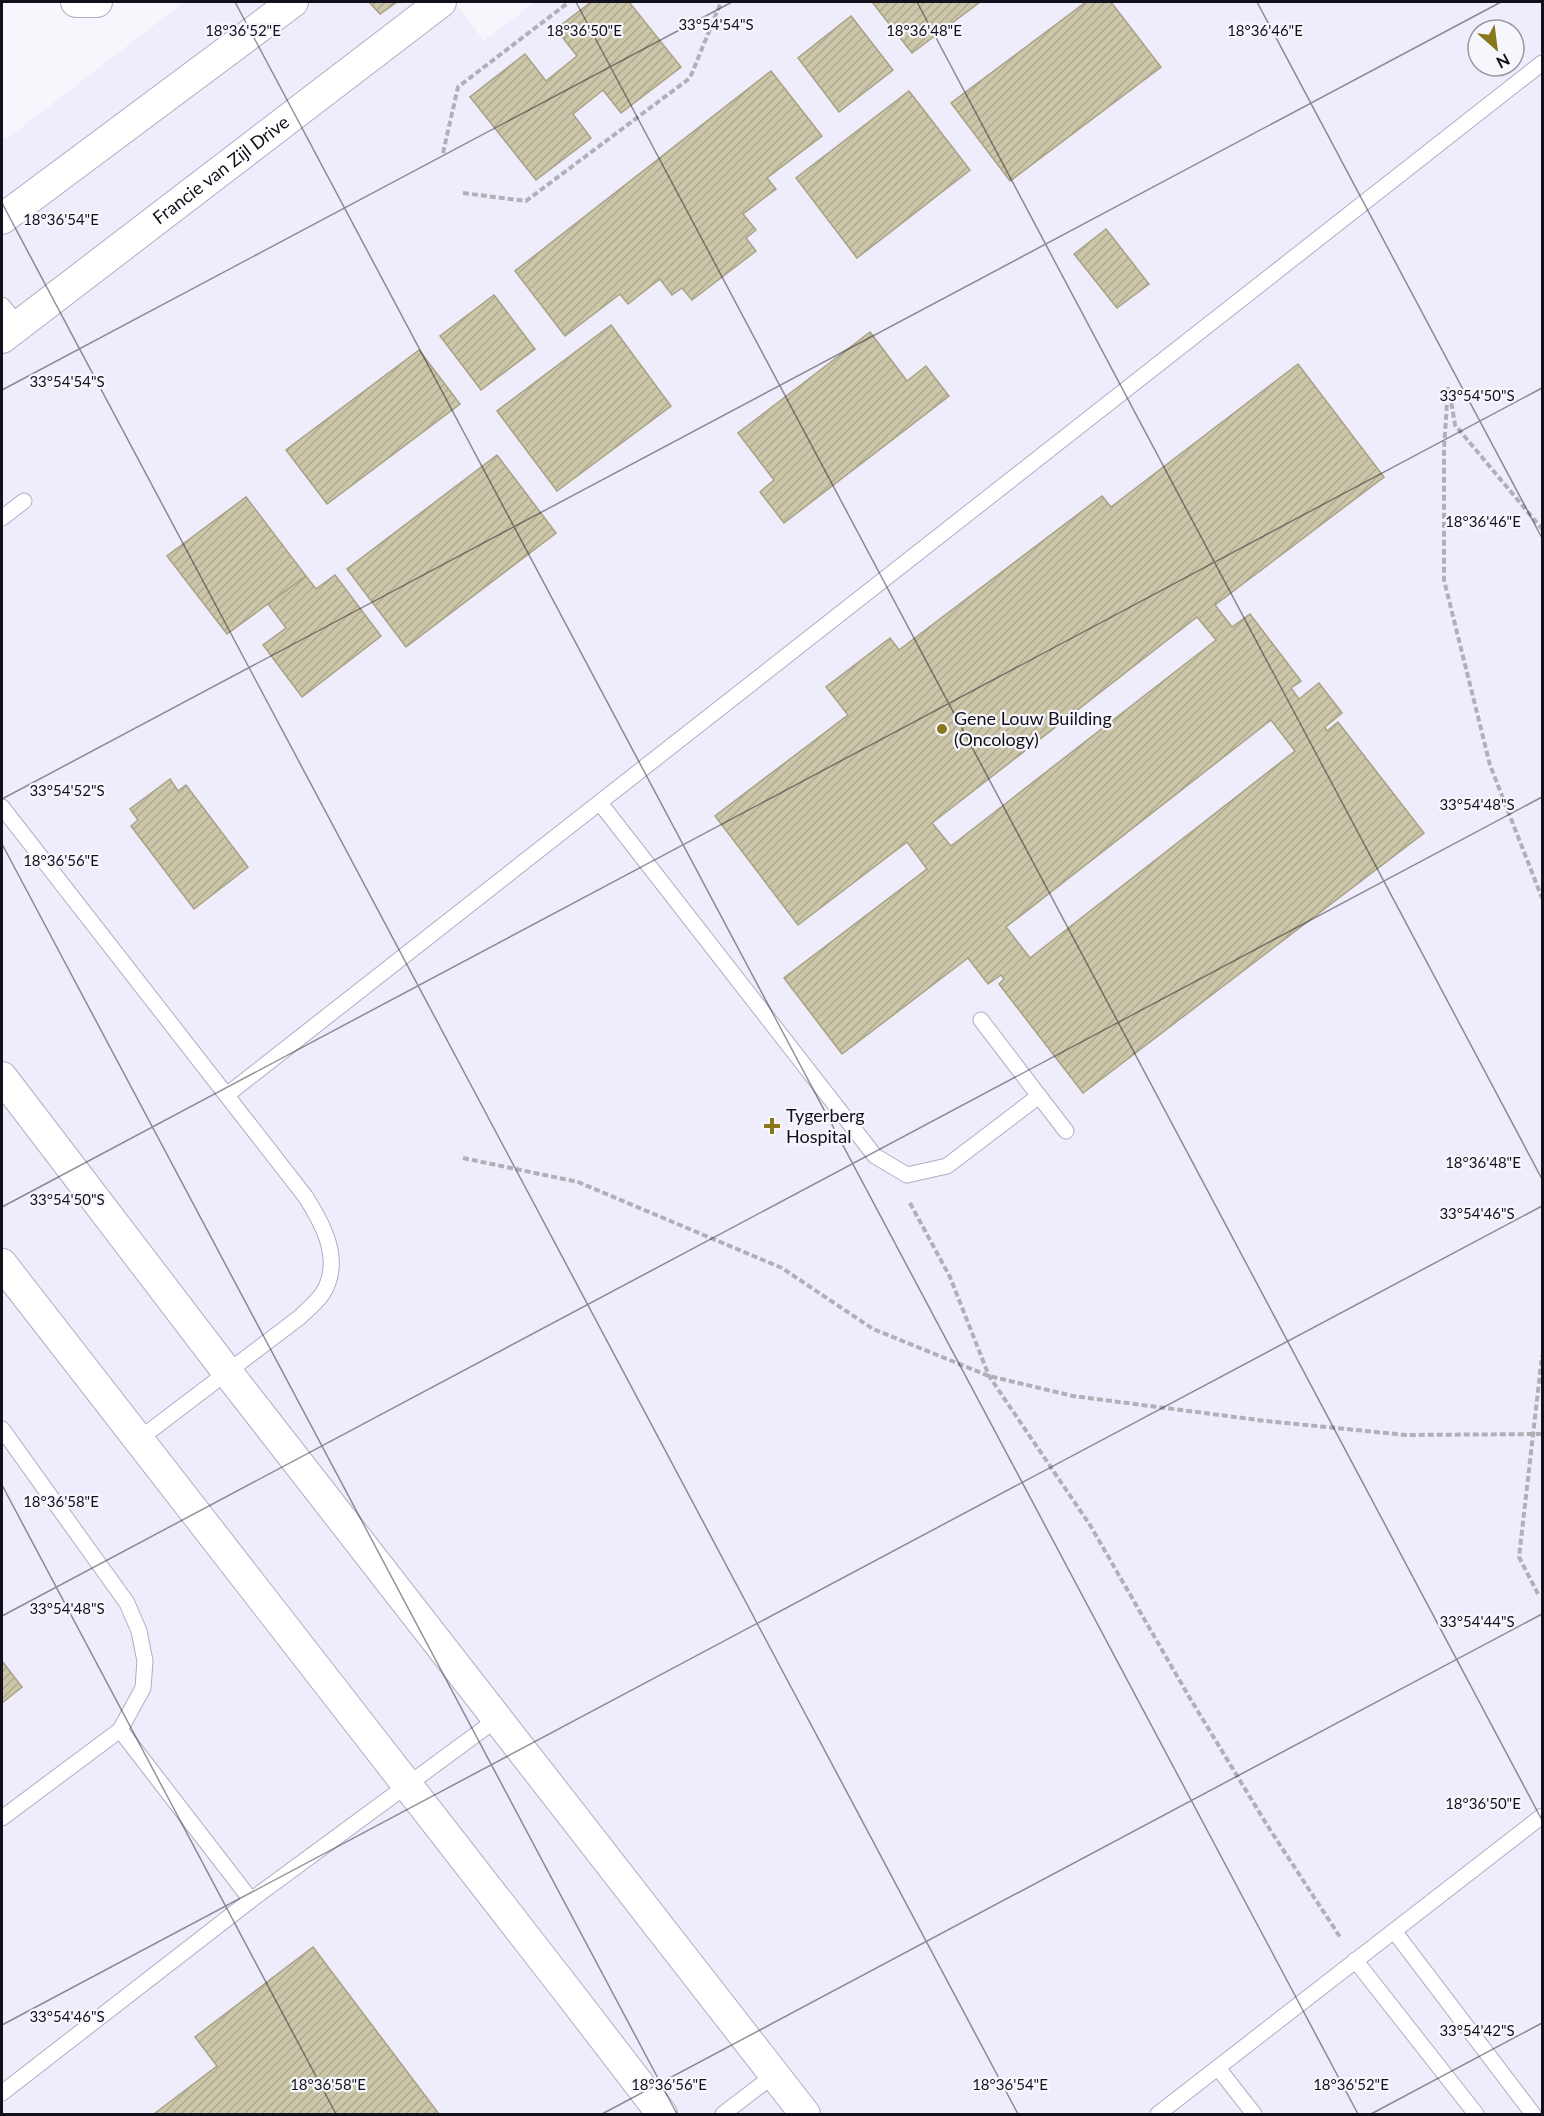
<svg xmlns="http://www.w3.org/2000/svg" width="1544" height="2116" font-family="Lato,sans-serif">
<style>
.built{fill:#efedfc;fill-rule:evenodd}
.building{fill:url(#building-hatch);stroke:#a7a285;stroke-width:1.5;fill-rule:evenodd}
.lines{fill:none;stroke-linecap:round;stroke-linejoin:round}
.lane-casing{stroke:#b1acc8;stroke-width:17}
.street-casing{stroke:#b1acc8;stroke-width:32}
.path{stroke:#b1b0b7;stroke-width:4;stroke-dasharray:6 3;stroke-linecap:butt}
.lane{stroke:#fff;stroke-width:15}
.street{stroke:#fff;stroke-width:30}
.ticks{fill:none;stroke:#12101a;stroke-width:1.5;stroke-opacity:0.45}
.poi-dot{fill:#88771b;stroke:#f7f6fc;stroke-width:2}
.labels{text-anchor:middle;stroke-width:4.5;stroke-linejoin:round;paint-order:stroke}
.street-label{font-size:18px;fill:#12101a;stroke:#f7f6fc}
.poi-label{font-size:18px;fill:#12101a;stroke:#f7f6fc;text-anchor:start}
.ticks-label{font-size:15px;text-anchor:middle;fill:#12101a;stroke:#f7f6fc;stroke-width:4.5;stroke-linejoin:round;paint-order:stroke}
</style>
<defs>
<pattern id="building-hatch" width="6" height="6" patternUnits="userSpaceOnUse" patternTransform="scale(1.5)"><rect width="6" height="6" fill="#cdc7aa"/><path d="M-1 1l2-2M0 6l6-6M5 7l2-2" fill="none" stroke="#afaa92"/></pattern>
</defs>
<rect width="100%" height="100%" fill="#f7f6fc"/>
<path class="built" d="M184 2H455L484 41 535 2H1542V2114H2V138H8ZM1478 30H1514V66H1478Z"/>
<g class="building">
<path d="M369 2H397L380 14Z"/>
<path d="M591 2H629L681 67 621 113 603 90 573 114 591 138 536 180 470 97 525 54 546 81 577 56 556 29Z"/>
<path d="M872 2H980L912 53Z"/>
<path d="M1086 2H1111L1161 67 1010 181 951 103Z"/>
<path d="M851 16 893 70 839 112 798 58Z"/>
<path d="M771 71 822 136 767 178 776 189 743 214 756 230 746 238 756 251 692 300 682 288 672 295 660 279 628 304 620 294 565 336 515 271Z"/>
<path d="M909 91 970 170 857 258 796 178Z"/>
<path d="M1106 229 1149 284 1117 308 1074 254Z"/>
<path d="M494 295 535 349 481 390 440 336Z"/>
<path d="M611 325 671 406 557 491 497 411Z"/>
<path d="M870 332 907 381 926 366 949 396 784 523 760 492 774 480 738 433Z"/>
<path d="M419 350 460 404 327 504 286 450Z"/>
<path d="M1298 364 1384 477 1215 605 1232 627 1250 614 1301 681 1291 688 1299 699 1319 683 1342 713 1325 727 1327 731 1338 722 1424 833 1083 1093 999 984 1004 979 1001 975 988 984 968 958 842 1054 784 978 927 869 907 842 798 925 715 816 848 715 826 687 890 638 899 650 1102 496 1111 507ZM1197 617 1216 640 951 846 932 823ZM1271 720 1295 751 1030 958 1006 927Z"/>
<path d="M497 455 556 533 406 647 347 569Z"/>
<path d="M246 497 306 576 227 634 167 556Z"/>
<path d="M335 575 381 636 302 697 263 645 286 628 268 604 306 576 316 589Z"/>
<path d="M170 779 178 791 186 785 248 867 194 909 131 826 138 820 130 809Z"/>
<path d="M2 1661 22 1687 2 1703Z"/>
<path d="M313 1947 439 2114H154L217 2066 195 2037Z"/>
</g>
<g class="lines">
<g class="lane-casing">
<g id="lane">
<path d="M2 305 19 325"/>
<path d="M2 518 24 501"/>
<path d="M600 803 875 1156 907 1175 947 1166 1039 1096 981 1020"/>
<path d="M2 807 305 1196C323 1224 343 1260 323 1293 317 1302 307 1310 300 1317L138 1440"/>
<path d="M228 1094 1542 63"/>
<path d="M1039 1096 1066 1131"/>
<path d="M2 1429 127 1603 139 1631 145 1661 143 1688 120 1730 2 1818"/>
<path d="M120 1730 251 1900 497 1719"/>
<path d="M1394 1931 1533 2114"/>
<path d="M1355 1960 1476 2114"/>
<path d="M1218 2068 1254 2114"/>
<path d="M2 2093 251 1900"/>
<path d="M723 2114 774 2075"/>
<path d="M1158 2114 1542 1816"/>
</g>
</g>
<g class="street-casing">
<g id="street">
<path d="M76 2H97"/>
<path d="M2 219 293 2"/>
<path id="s1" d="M2 338 441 2"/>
<path d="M2 1077 228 1373 805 2114"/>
<path d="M2 1264C222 1547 444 1829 662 2114"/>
</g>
</g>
<g class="path">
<path d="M443 153 458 87 569 2"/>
<path d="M463 193 526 201 690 78 721 2"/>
<path d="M1448 387 1444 449V580L1490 765 1542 898"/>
<path d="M1450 394 1455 425 1542 529"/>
<path d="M463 1158 578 1182 782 1268 873 1329 989 1376 1073 1396 1266 1421 1406 1435 1542 1434"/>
<path d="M910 1203 950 1277 989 1376 1090 1525 1188 1695 1267 1825 1340 1937"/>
<path d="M1538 1594 1519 1557 1542 1356"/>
</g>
<use href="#lane" class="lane"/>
<use href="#street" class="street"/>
</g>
<path class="ticks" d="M235 2 1358 2114M576 2 1542 1820M917 2 1542 1179M1257 2 1542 538M2 203 1018 2114M2 390 732 2M2 799 1501 2M2 844 677 2114M2 1207 1542 388M2 1485 336 2114M2 1616 1542 797M2 2025 1542 1206M602 2114 1542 1614M1371 2114 1542 2023"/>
<g class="poi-dot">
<circle cx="942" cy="729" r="6"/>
<path d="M769 1117h6v6h6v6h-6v6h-6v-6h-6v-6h6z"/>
</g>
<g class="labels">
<g class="street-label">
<text dy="6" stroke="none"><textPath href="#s1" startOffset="276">Francie van Zijl Drive</textPath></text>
</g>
<g class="poi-label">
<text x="954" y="725">Gene Louw Building<tspan x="954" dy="21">(Oncology)</tspan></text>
<text x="786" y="1122">Tygerberg<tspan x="786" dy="21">Hospital</tspan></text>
</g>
</g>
<g class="ticks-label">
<text x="716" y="30">33°54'54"S</text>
<text x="584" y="36">18°36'50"E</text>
<text x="924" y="36">18°36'48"E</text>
<text x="1265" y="36">18°36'46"E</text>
<text x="243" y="36">18°36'52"E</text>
<text x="61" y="225">18°36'54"E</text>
<text x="67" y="387">33°54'54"S</text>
<text x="1477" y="401">33°54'50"S</text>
<text x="1483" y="527">18°36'46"E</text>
<text x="67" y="796">33°54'52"S</text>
<text x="1477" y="810">33°54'48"S</text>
<text x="61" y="866">18°36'56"E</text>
<text x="1483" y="1168">18°36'48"E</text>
<text x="67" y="1205">33°54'50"S</text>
<text x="1477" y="1219">33°54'46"S</text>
<text x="61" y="1507">18°36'58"E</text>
<text x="67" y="1614">33°54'48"S</text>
<text x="1477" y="1627">33°54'44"S</text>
<text x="1483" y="1809">18°36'50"E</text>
<text x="67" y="2022">33°54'46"S</text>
<text x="1477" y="2036">33°54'42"S</text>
<text x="328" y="2090">18°36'58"E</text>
<text x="669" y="2090">18°36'56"E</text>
<text x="1010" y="2090">18°36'54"E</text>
<text x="1351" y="2090">18°36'52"E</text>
</g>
<rect width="1544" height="2116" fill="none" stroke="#12101a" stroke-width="6"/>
<g transform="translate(1496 48) rotate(152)"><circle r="28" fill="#f7f6fc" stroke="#9b9aa2" stroke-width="1.5"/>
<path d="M0-4.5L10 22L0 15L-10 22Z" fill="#88771b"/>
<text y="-9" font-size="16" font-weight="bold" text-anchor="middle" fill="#12101a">N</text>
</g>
</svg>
